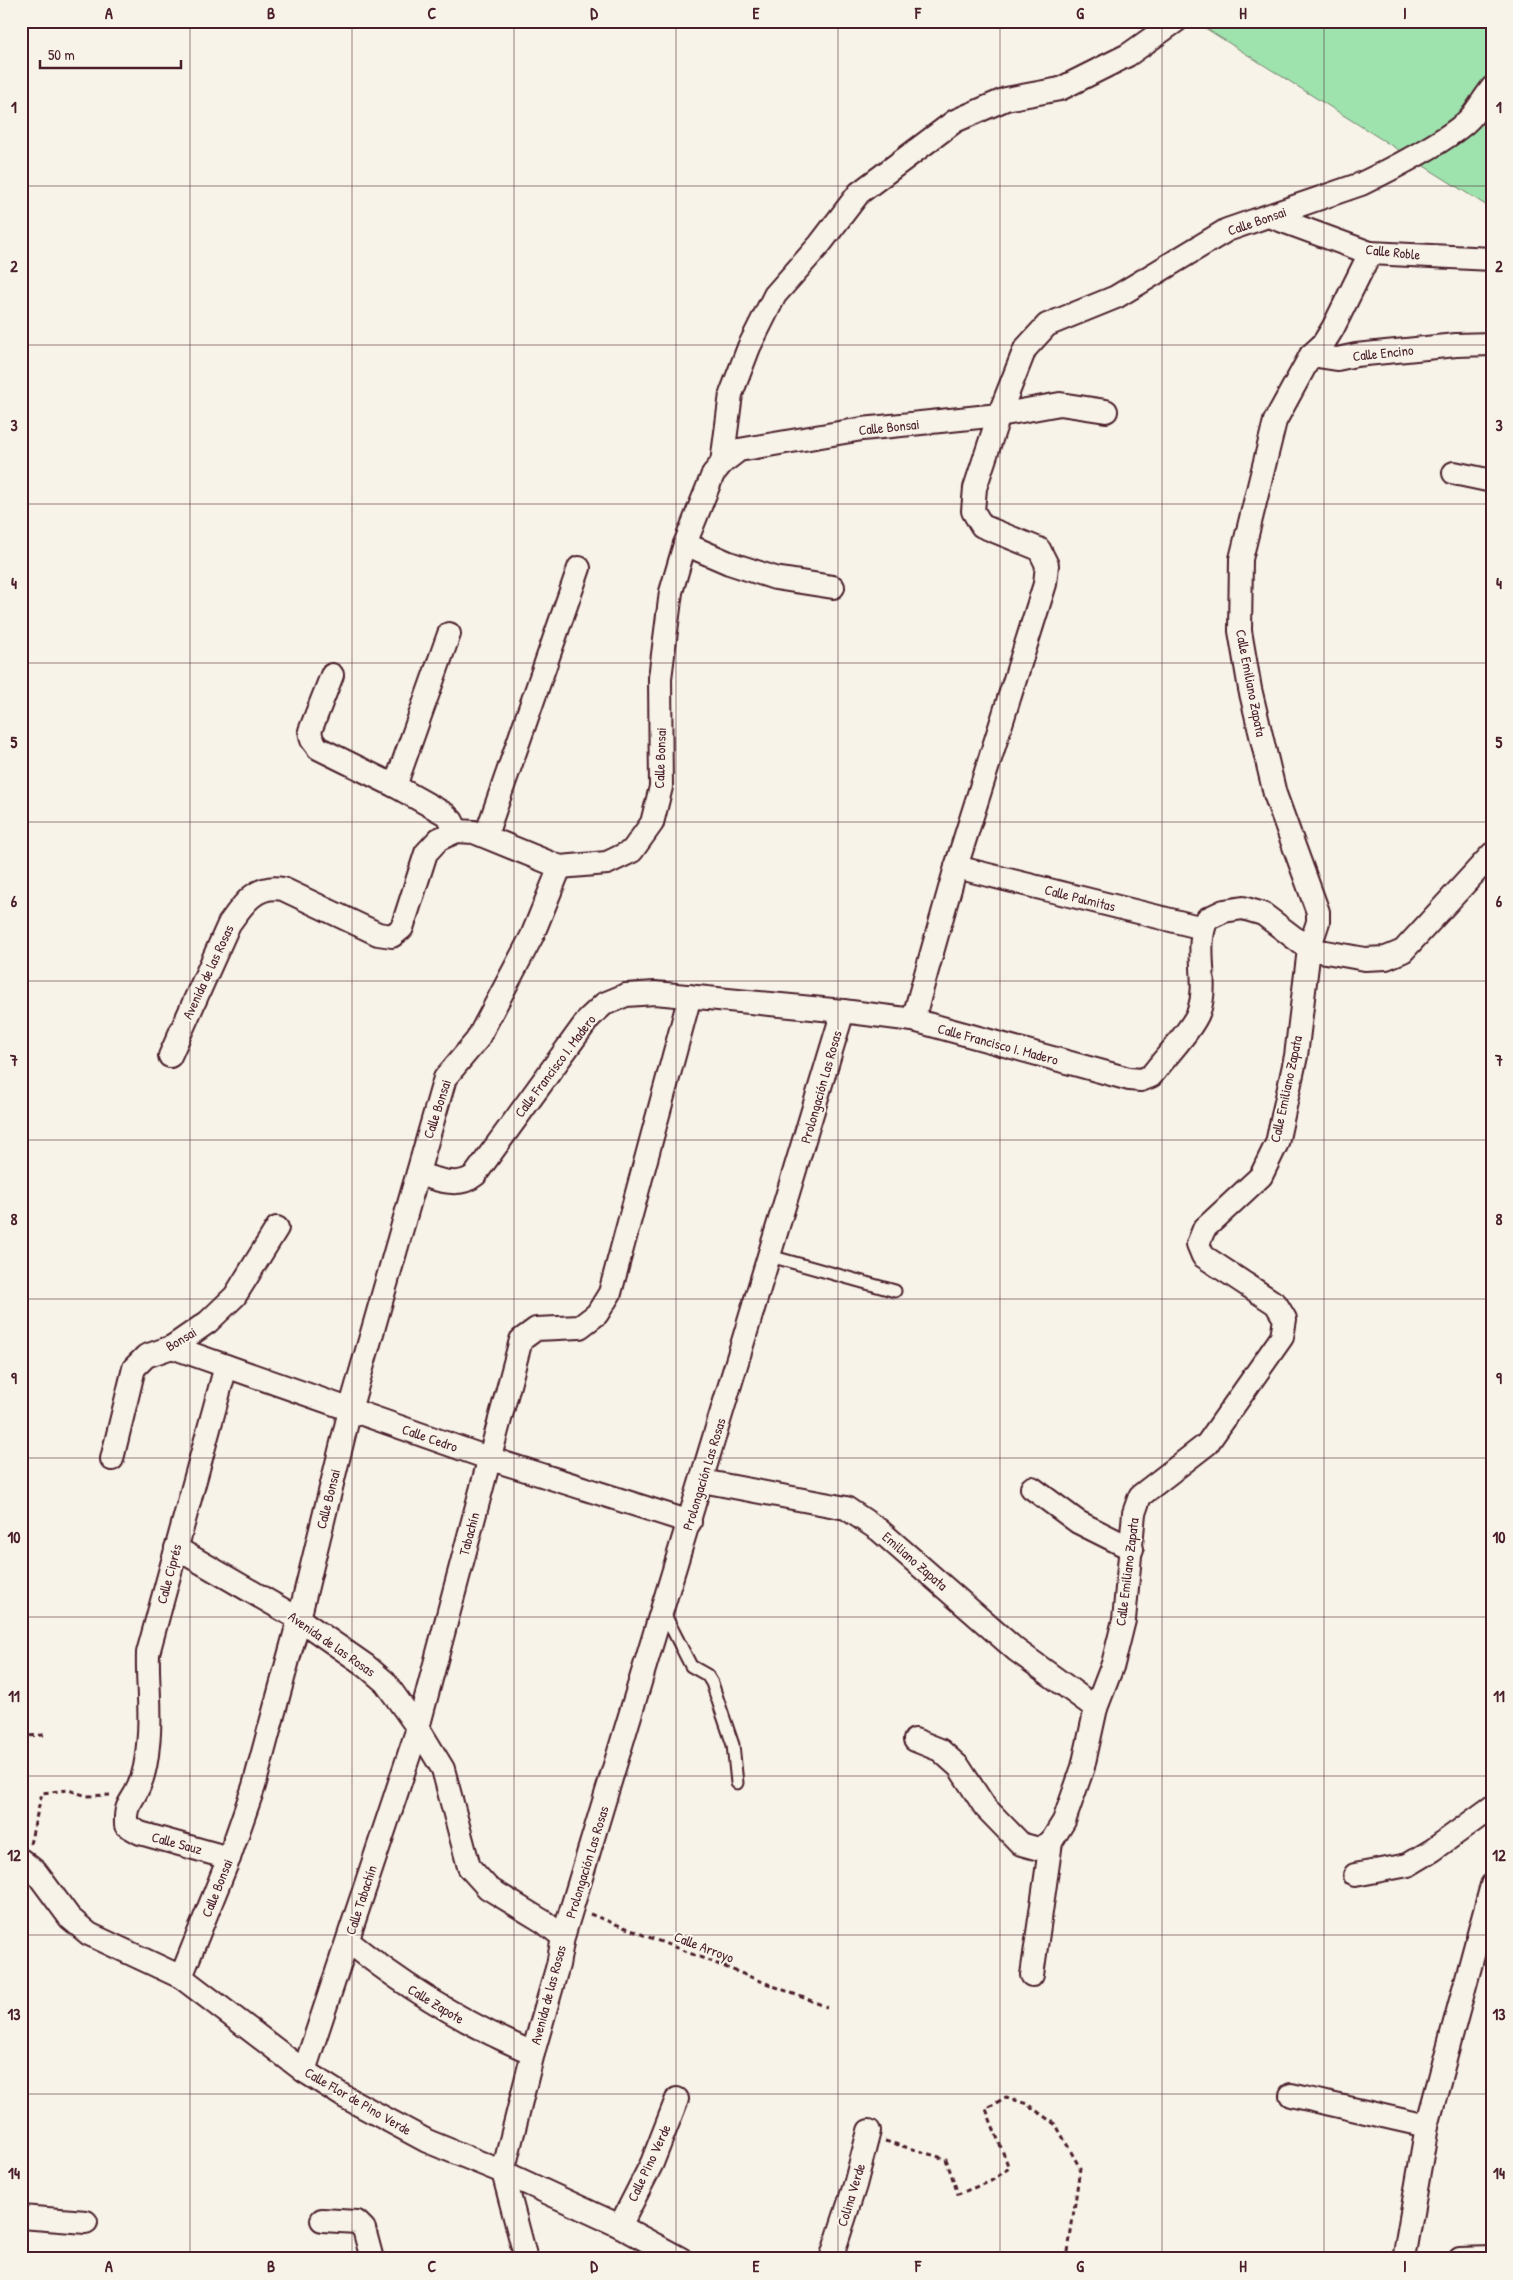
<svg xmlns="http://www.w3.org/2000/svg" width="1513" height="2280" font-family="'Patrick Hand',sans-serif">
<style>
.green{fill:#9ee3ae;stroke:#74816c}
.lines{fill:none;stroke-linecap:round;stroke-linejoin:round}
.lane-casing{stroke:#4a1f2b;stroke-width:15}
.street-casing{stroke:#4a1f2b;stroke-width:26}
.path{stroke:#4a1f2b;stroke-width:3;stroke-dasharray:5 4;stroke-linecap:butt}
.lane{stroke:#f7f3e8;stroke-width:11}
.street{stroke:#f7f3e8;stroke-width:22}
.grid{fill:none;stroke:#4a1f2b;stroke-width:1;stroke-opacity:0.55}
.labels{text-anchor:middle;stroke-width:4;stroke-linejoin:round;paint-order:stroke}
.street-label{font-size:14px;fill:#4a1f2b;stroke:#f7f3e8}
.neatline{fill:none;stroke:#4a1f2b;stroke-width:2}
.grid-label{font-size:16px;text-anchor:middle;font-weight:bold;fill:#4a1f2b}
</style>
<rect width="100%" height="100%" fill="#f7f3e8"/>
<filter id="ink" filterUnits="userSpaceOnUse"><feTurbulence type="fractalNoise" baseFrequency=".02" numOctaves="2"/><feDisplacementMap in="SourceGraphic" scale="10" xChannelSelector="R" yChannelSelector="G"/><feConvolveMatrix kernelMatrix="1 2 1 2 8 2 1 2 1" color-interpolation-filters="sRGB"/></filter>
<g filter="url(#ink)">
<path class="green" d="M1194 21H1492V209Z"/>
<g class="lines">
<g class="lane-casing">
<g id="lane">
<path d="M770 1256 895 1291"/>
<path d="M663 1611 691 1666 707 1675 712 1683 733 1745 737 1783"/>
</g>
</g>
<g class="street-casing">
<g id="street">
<path d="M1269 216 1370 253 1492 259"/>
<path d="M1311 355 1337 359 1356 355 1456 345 1492 344"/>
<path d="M722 463 731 394 749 347 775 295 820 244 859 193 955 121 1006 99 1060 89 1128 55 1176 21"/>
<path d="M1454 473 1492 481"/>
<path d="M685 544 729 563 775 578 833 587"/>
<path d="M332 675 310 731 312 740 318 748 395 786 445 814 452 821 457 831"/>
<path d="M395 786 449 634"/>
<path d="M486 835 579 568"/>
<path d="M956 867 1203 928"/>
<path d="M913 1020 956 867 1045 584 1047 565 1039 549 982 526 973 511 975 488 999 415 1060 404 1106 411"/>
<path d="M170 1056 229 924C243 904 256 884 283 889L378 934 392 936 402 928 426 853 439 839 457 831 474 832 560 867 607 863 632 851 652 823 661 787 660 678 671 592 685 544 713 474 722 463 739 450 862 429 999 415 1025 349 1047 325 1116 297 1227 230 1361 184C1388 171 1455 137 1472 116 1479 107 1485 97 1492 88"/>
<path d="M418 1174C437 1179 458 1189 475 1175L589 1018 604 1004 626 995 655 993 843 1011 913 1020 1129 1079 1141 1080 1151 1076C1162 1061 1194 1027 1199 1011 1209 981 1194 948 1207 919L1224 911 1243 908 1263 914 1309 949 1365 959 1386 958 1403 951 1492 854"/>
<path d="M172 1347 488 1458 690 1522"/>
<path d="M226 1366 148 1653C147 1684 152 1714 148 1745 147 1758 144 1775 139 1786 131 1805 125 1802 126 1825L140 1833 229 1858"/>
<path d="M112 1459 134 1368 146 1356 172 1347 208 1322 235 1296 277 1228"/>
<path d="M702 1481 846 1508 879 1530 1016 1650 1096 1708"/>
<path d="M1032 1488 1078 1522 1132 1549"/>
<path d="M176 1548 299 1619 365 1665 385 1682 418 1728 443 1769 469 1867 488 1888 544 1922 563 1937 558 1965 533 2053 503 2172 526 2259"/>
<path d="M915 1740 940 1750 959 1767 985 1807 1021 1844 1039 1849 1051 1842"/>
<path d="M21 1860 36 1872 70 1918 89 1934 181 1977 304 2071 345 2097 427 2141 503 2172 620 2226 681 2259"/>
<path d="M1355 1875 1408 1865 1433 1850 1492 1807"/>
<path d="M563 1937 843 1011"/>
<path d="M348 1941C405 1987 465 2024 533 2053"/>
<path d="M1032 1975 1051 1842 1064 1821 1083 1767 1096 1708 1113 1664 1124 1620 1134 1513 1140 1496 1207 1444 1282 1337 1285 1319 1276 1304 1203 1256 1198 1244 1204 1229 1261 1176 1277 1143 1296 1056 1309 949 1318 922V912L1275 794 1250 689 1240 631 1241 559 1275 421 1311 355 1323 344 1333 328 1370 253"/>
<path d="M181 1977 229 1858 254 1786 299 1619 350 1410 445 1078 477 1040 532 936 560 867"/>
<path d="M304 2071 418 1728 521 1340 536 1329 580 1327 597 1314 610 1293 690 996"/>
<path d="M1291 2095 1427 2126"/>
<path d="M21 2217 86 2222"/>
<path d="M322 2220 357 2222 364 2229 372 2259"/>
<path d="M620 2226 652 2163 677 2099"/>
<path d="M831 2259 855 2185 869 2131"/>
<path d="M1404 2259 1427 2126 1492 1885"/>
<path d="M1460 2259 1492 2258"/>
</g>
</g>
<g class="path">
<path d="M21 1736 46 1735"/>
<path d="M30 1844 42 1793 69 1790 87 1796 110 1795"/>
<path d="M590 1914 827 2007"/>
<path d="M885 2141 946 2159 958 2194 991 2181 1009 2168 986 2109 1006 2097 1027 2104 1056 2125 1080 2168 1068 2252 1077 2259"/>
</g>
<use href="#lane" class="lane"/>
<use href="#street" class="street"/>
</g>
</g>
<path class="grid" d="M190 21V2259M352 21V2259M514 21V2259M676 21V2259M838 21V2259M1000 21V2259M1162 21V2259M1324 21V2259M21 186H1492M21 345H1492M21 504H1492M21 663H1492M21 822H1492M21 981H1492M21 1140H1492M21 1299H1492M21 1458H1492M21 1617H1492M21 1776H1492M21 1935H1492M21 2094H1492"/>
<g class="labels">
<g class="street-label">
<text transform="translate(1257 221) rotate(-19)" y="5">Calle Bonsai</text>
<text transform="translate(1393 252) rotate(6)" y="5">Calle Roble</text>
<text transform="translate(1383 353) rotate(-6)" y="5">Calle Encino</text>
<text transform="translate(889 427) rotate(-6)" y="5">Calle Bonsai</text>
<text transform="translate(1251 683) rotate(79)" y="5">Calle Emiliano Zapata</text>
<text transform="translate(660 758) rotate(-88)" y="5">Calle Bonsai</text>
<text transform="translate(1080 898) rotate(14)" y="5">Calle Palmitas</text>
<text transform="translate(208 972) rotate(-65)" y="5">Avenida de las Rosas</text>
<text transform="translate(998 1044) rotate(15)" y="5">Calle Francisco I. Madero</text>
<text transform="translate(555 1066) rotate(-53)" y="5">Calle Francisco I. Madero</text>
<text transform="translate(821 1087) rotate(-74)" y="5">Prolongación Las Rosas</text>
<text transform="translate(1286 1089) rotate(-78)" y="5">Calle Emiliano Zapata</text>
<text transform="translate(437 1109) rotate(-72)" y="5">Calle Bonsai</text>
<text transform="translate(181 1339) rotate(-31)" y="5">Bonsai</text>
<text transform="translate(430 1438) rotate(19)" y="5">Calle Cedro</text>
<text transform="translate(704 1474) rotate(-73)" y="5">Prolongación Las Rosas</text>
<text transform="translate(328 1499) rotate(-76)" y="5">Calle Bonsai</text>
<text transform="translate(469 1534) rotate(-75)" y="5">Tabachín</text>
<text transform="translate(915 1561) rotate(41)" y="5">Emiliano Zapata</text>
<text transform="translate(1127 1572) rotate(-83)" y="5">Calle Emiliano Zapata</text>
<text transform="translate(169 1574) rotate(-75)" y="5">Calle Ciprés</text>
<text transform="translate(332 1644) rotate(35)" y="5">Avenida de las Rosas</text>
<text transform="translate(177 1843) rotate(15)" y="5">Calle Sauz</text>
<text transform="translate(587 1862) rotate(-73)" y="5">Prolongación Las Rosas</text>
<text transform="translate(217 1888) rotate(-68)" y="5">Calle Bonsai</text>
<text transform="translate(361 1900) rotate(-72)" y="5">Calle Tabachín</text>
<text transform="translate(704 1947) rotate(21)" y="5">Calle Arroyo</text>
<text transform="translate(548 1995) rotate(-75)" y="5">Avenida de las Rosas</text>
<text transform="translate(436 2004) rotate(31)" y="5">Calle Zapote</text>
<text transform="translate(358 2101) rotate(30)" y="5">Calle Flor de Pino Verde</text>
<text transform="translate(649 2163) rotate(-65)" y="5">Calle Pino Verde</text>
<text transform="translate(851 2195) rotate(-73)" y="5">Colina Verde</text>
</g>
</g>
<rect width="1513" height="2280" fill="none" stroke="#f7f3e8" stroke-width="55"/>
<path d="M40 60v8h141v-8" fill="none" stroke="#4a1f2b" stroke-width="2.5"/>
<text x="48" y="60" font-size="15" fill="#4a1f2b" stroke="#f7f3e8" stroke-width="4" paint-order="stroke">50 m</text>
<rect x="28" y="28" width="1458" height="2224" class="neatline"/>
<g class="grid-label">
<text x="109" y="19">A</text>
<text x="271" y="19">B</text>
<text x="432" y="19">C</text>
<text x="594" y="19">D</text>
<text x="756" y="19">E</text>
<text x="918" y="19">F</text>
<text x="1080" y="19">G</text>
<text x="1243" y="19">H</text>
<text x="1405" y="19">I</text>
<text x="14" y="113">1</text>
<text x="1499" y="113">1</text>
<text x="14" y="272">2</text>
<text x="1499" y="272">2</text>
<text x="14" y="431">3</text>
<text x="1499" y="431">3</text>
<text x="14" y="589">4</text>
<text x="1499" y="589">4</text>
<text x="14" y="748">5</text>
<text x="1499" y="748">5</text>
<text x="14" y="907">6</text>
<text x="1499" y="907">6</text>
<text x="14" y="1066">7</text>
<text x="1499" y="1066">7</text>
<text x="14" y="1225">8</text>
<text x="1499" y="1225">8</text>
<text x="14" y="1384">9</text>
<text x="1499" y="1384">9</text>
<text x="14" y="1543">10</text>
<text x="1499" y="1543">10</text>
<text x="14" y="1702">11</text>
<text x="1499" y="1702">11</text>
<text x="14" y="1861">12</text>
<text x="1499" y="1861">12</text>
<text x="14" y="2020">13</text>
<text x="1499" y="2020">13</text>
<text x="14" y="2179">14</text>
<text x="1499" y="2179">14</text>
<text x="109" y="2272">A</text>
<text x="271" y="2272">B</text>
<text x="432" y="2272">C</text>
<text x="594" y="2272">D</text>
<text x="756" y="2272">E</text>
<text x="918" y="2272">F</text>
<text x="1080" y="2272">G</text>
<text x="1243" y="2272">H</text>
<text x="1405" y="2272">I</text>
</g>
</svg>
